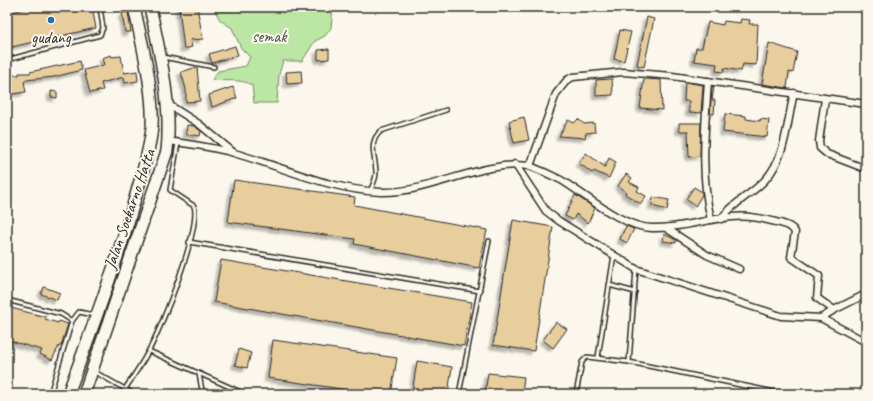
<svg xmlns="http://www.w3.org/2000/svg" width="873" height="401" font-family="Caveat,sans-serif">
<style>
.green{fill:#bbe6a3;stroke:#738867}
.building{fill:#e8cd9d;stroke:#2b2b2b;filter:url(#shadow)}
.lines{fill:none;stroke-linecap:round;stroke-linejoin:round}
.service-casing{stroke:#2b2b2b;stroke-width:6}
.minor-casing{stroke:#2b2b2b;stroke-width:9}
.trunk-casing{stroke:#2b2b2b;stroke-width:14}
.service{stroke:#fbf7ec;stroke-width:3}
.minor{stroke:#fbf7ec;stroke-width:6}
.trunk{stroke:#fbf7ec;stroke-width:11}
.poi-dot{fill:#1f6fb2;stroke:#fbf7ec;stroke-width:1.5}
.labels{text-anchor:middle;stroke-width:4;stroke-linejoin:round;paint-order:stroke}
.park-label{font-size:17px;fill:#4f5a49;stroke:#fbf7ec}
.poi-label{font-size:17px;fill:#2b2b2b;stroke:#fbf7ec}
.street-label{font-size:17px;fill:#2b2b2b;stroke:#fbf7ec}
</style>
<defs>
<filter id="shadow"><feDropShadow dx="-3.5" dy="3.5" stdDeviation="1" flood-color="#0004"/></filter>
</defs>
<rect width="100%" height="100%" fill="#fbf7ec"/>
<filter id="ink" filterUnits="userSpaceOnUse"><feTurbulence type="fractalNoise" baseFrequency=".025" numOctaves="2"/><feDisplacementMap in="SourceGraphic" scale="8" xChannelSelector="R" yChannelSelector="G"/><feConvolveMatrix kernelMatrix="1 2 1 2 8 2 1 2 1" color-interpolation-filters="sRGB"/></filter>
<g filter="url(#ink)">
<path class="green" d="M213 7H333L331 28 325 36 315 41 302 61H283L279 74 277 103H254L252 85C239 78 226 82 212 80L218 71 246 66 250 57 241 48 232 28 220 20Z"/>
<g class="building">
<path d="M33 7H92L96 28 7 48V13Z"/>
<path d="M179 7H197L203 39 190 40 192 47 184 49Z"/>
<path d="M128 12 131 32H125L122 13Z"/>
<path d="M647 17 654 19 644 67 637 65Z"/>
<path d="M741 19 750 20 749 24H758L756 65 743 64 741 71 724 68V72L716 71 717 64 694 61 696 48H702L708 22 723 25 724 21 740 23Z"/>
<path d="M620 30 631 32 624 61 614 59Z"/>
<path d="M769 43 797 52 793 73 789 72 787 88 762 84Z"/>
<path d="M235 46 238 55 212 63 209 54Z"/>
<path d="M329 49V59L318 60V50Z"/>
<path d="M111 55 112 57 121 56 124 73 137 71 138 81 125 83 124 77 101 83 103 90 90 93 84 70 104 65 102 58Z"/>
<path d="M80 61 82 70 54 77 26 80 24 82 26 92 13 94 11 84H7V75H19V73H30V72Z"/>
<path d="M197 67 200 101 186 102V89L181 72Z"/>
<path d="M301 71 302 83 287 84 286 72Z"/>
<path d="M612 79 613 95 596 96V80Z"/>
<path d="M644 79 661 80 662 110 640 108Z"/>
<path d="M685 82 703 85 701 113 689 112V101H684Z"/>
<path d="M712 86 714 87 712 100H715L714 114H710Z"/>
<path d="M233 87 237 98 212 107 209 95Z"/>
<path d="M51 91 57 92V98L51 97Z"/>
<path d="M725 114 746 116V119L760 121V119L769 120 767 137 723 132Z"/>
<path d="M524 117 529 140 514 143 509 121Z"/>
<path d="M578 119 584 124 594 123 595 132 586 133 585 138 559 136 568 120 574 123Z"/>
<path d="M679 123H701L700 156 689 157 688 131H679Z"/>
<path d="M187 125 194 126 201 131 200 136 186 134Z"/>
<path d="M586 153 605 167 609 158 616 162 609 178 594 171 592 173 579 163Z"/>
<path d="M626 174 632 178 629 182 639 187 637 191 646 196 641 204 625 194 626 192 618 186Z"/>
<path d="M234 180 355 197 354 205 487 230 479 268 354 244 355 239 228 222Z"/>
<path d="M694 187 702 192V195L695 206 686 199Z"/>
<path d="M575 195 595 208 588 223 576 214 573 220 565 216Z"/>
<path d="M653 197 669 200 667 210 652 206Z"/>
<path d="M513 220 553 227 534 351 493 345Z"/>
<path d="M626 226 634 229 627 243 620 239Z"/>
<path d="M664 234 676 240V243L663 241Z"/>
<path d="M221 260 472 302 464 346 214 302Z"/>
<path d="M44 287 60 293 57 300 41 294Z"/>
<path d="M7 307 46 317 45 319 58 323 59 321 68 324 61 346H59L52 360 40 354 42 350 7 340Z"/>
<path d="M556 322 567 329 553 348 543 340Z"/>
<path d="M273 340 397 358 391 394H375L268 378Z"/>
<path d="M239 349 251 353 247 368 235 365Z"/>
<path d="M417 361 452 367 448 394H412Z"/>
<path d="M488 373 524 377 522 394H485Z"/>
</g>
<g class="lines">
<g class="service-casing">
<g id="service">
<path d="M163 57 214 67"/>
<path d="M7 60 100 35 103 28 100 7"/>
<path d="M370 191C373 185 376 179 376 173 376 157 367 143 381 131L446 110"/>
<path d="M189 242 480 291"/>
<path d="M636 269 629 362 784 394"/>
<path d="M609 285 635 292"/>
<path d="M7 300 61 314 72 321"/>
<path d="M149 351 245 394"/>
<path d="M598 357 614 255"/>
<path d="M93 371 134 394"/>
<path d="M199 374 202 390 205 394"/>
<path d="M50 394 72 321 79 312 94 315"/>
<path d="M124 394 125 389C133 377 141 365 148 352 161 329 201 229 194 206L170 190 178 143"/>
<path d="M459 394 489 241"/>
<path d="M576 394 582 362 587 357 629 362"/>
</g>
</g>
<g class="minor-casing">
<g id="minor">
<path d="M708 81C705 128 700 174 711 220"/>
<path d="M825 99 819 141 820 148 827 154 866 169"/>
<path d="M166 103 199 124 233 152"/>
<path d="M168 141C190 144 213 147 234 153 283 167 330 190 381 192 433 193 479 160 530 166L556 94 567 80 573 77 623 72 672 76 866 104"/>
<path d="M515 164 546 211 559 221 636 269 781 316 821 318 866 342"/>
<path d="M530 166C540 170 551 175 561 180 586 195 622 227 651 228 681 229 704 219 732 217 749 215 764 219 780 223 786 225 792 226 795 232L791 257 819 276 817 298 834 310 821 318"/>
<path d="M721 219C734 202 751 195 765 180 786 158 787 122 794 93"/>
<path d="M666 228 707 255 739 269"/>
<path d="M834 310 866 294"/>
</g>
</g>
<g class="trunk-casing">
<g id="trunk">
<path d="M68 394C92 328 117 263 136 195 142 173 150 150 152 127 154 91 142 43 134 7"/>
<path d="M84 394 167 151C172 104 160 53 150 7"/>
</g>
</g>
<use href="#service" class="service"/>
<use href="#minor" class="minor"/>
<use href="#trunk" class="trunk"/>
</g>
</g>
<circle class="poi-dot" cx="51" cy="20" r="4"/>
<g class="labels">
<g class="park-label">
<text x="269" y="42">semak</text>
</g>
<g class="poi-label">
<text x="51" y="43">gudang</text>
</g>
<g class="street-label">
<text transform="translate(129 209) rotate(-71)" y="6">Jalan Soekarno Hatta</text>
</g>
</g>
<rect width="873" height="401" fill="none" stroke="#fbf7ec" stroke-width="24"/>
<rect x="12" y="12" width="849" height="377" fill="none" stroke="#2b2b2b" stroke-width="1.5" filter="url(#ink)"/>
</svg>
